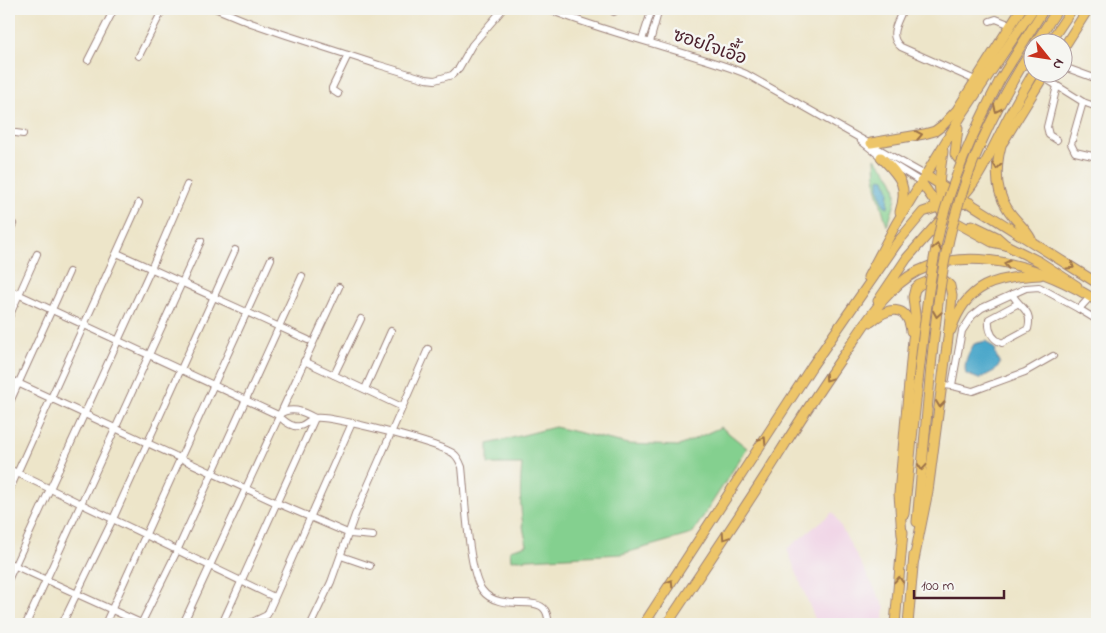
<svg xmlns="http://www.w3.org/2000/svg" width="1106" height="633" font-family="'Indie Flower','Playpen Sans Thai',sans-serif">
<style>
.built{fill:#f0d0e5}
.green{fill:#84d08f;stroke:#67785d}
.water{fill:#4ba7ca;stroke:#4a637a}
.lines{fill:none;stroke-linecap:round;stroke-linejoin:round}
.minor-casing{stroke:#9c827a;stroke-width:8}
.major-casing{stroke:#9c827a;stroke-width:11}
.minor{stroke:#fff;stroke-width:6}
.major{stroke:#edc569;stroke-width:9}
.major-bridge-casing{stroke:#9c827a;stroke-width:11;stroke-linecap:butt}
.major-bridge{stroke:#edc569;stroke-width:9}
.oneway{stroke:#9c724a}
.labels{text-anchor:middle;stroke-width:5;stroke-linejoin:round;paint-order:stroke}
.street-label{font-size:18px;fill:#4a1f2b;stroke:#f6f6f2}
</style>
<rect width="100%" height="100%" fill="#f6f6f2"/>
<filter id="ink" filterUnits="userSpaceOnUse"><feTurbulence type="fractalNoise" baseFrequency=".02" numOctaves="2"/><feDisplacementMap in="SourceGraphic" scale="10" xChannelSelector="R" yChannelSelector="G"/><feConvolveMatrix kernelMatrix="1 2 1 2 8 2 1 2 1" color-interpolation-filters="sRGB"/></filter>
<filter id="wash" filterUnits="userSpaceOnUse"><feTurbulence type="fractalNoise" baseFrequency=".0096" numOctaves="4" result="noise"/><feDisplacementMap in="SourceGraphic" scale="20" xChannelSelector="R" yChannelSelector="G"/><feGaussianBlur stdDeviation="1.12" result="paint"/><feColorMatrix in="noise" values="0 0 0 0 0 0 0 0 0 0 0 0 0 0 0 0 0 1.4 0 .05"/><feComposite in="paint" operator="in"/></filter>
<g filter="url(#wash)">
<rect width="100%" height="100%" fill="#ede5c9"/>
<path class="built" d="M833 512 885 608 883 624H817L787 549Z"/>
<g class="green">
<path d="M875 158C900 185 901 191 887 226L876 187Z"/>
<path d="M555 427 628 444 679 446 721 427 747 448 692 534 622 554 511 560 510 550 527 545C520 518 519 492 522 464H488V444Z"/>
</g>
<g class="water">
<path d="M881 178 885 179 889 191 888 207 884 205 879 189V179Z"/>
<path d="M986 341 996 350 995 353 1000 364 996 370 979 379 966 374C963 363 968 354 974 344Z"/>
</g>
</g>
<g filter="url(#ink)">
<g class="lines">
<g class="minor-casing">
<g id="minor">
<path d="M217 9 251 23 286 35 379 65 426 79 435 80 452 75 459 68 472 45 503 9"/>
<path d="M547 9C590 26 635 38 680 52 702 59 725 65 746 74L925 175"/>
<path d="M903 9C898 22 887 36 901 47L975 80"/>
<path d="M614 12 615 9"/>
<path d="M990 21 996 19 1011 25"/>
<path d="M642 40 652 9"/>
<path d="M650 42 659 9"/>
<path d="M139 56 163 9"/>
<path d="M88 60 114 9"/>
<path d="M1064 67 1097 79"/>
<path d="M1043 77 1083 102 1097 107"/>
<path d="M338 94 332 90V88L348 55"/>
<path d="M1083 102 1071 144 1075 152 1097 157"/>
<path d="M9 132 23 134"/>
<path d="M1057 140 1049 135 1047 127 1057 86"/>
<path d="M861 141 881 157 921 182"/>
<path d="M9 232 13 224"/>
<path d="M117 253 308 340"/>
<path d="M9 290 278 415C283 420 287 424 294 426 304 428 307 420 315 418 330 415 442 444 454 454 458 457 460 462 462 467 465 493 468 572 482 590 499 613 535 595 545 610 548 614 548 620 549 624"/>
<path d="M1012 294C1020 309 1033 309 1028 329L1002 343C992 339 988 330 989 319L1017 304"/>
<path d="M1079 309 1097 320"/>
<path d="M9 317 37 254"/>
<path d="M304 361 402 407"/>
<path d="M334 375 361 319"/>
<path d="M9 379 277 503 350 534 373 536"/>
<path d="M942 385C953 385 962 389 973 391L1025 372 1053 356"/>
<path d="M952 385 962 331 972 316 982 308 1026 288 1039 287 1079 309 1090 297"/>
<path d="M365 389 391 331"/>
<path d="M9 404 69 272"/>
<path d="M9 469 274 597"/>
<path d="M9 491 139 203"/>
<path d="M341 556 370 566"/>
<path d="M9 563 143 624"/>
<path d="M9 578 151 269 187 185"/>
<path d="M26 624 201 241"/>
<path d="M62 624 113 519 235 250"/>
<path d="M105 624 271 259"/>
<path d="M141 624 177 551 302 276"/>
<path d="M183 624 339 287"/>
<path d="M222 624 315 418C302 411 291 406 278 415"/>
<path d="M248 624 267 615 352 423"/>
<path d="M311 624 331 582 355 515 428 349"/>
</g>
</g>
<g class="major-casing">
<g id="major">
<path d="M1036 42 1058 9"/>
<path d="M1050 42 1072 9"/>
<path d="M1064 47 1088 9"/>
<path d="M1021 67 1034 47"/>
<path d="M1000 80 1044 9"/>
<path d="M958 128 955 154C960 162 967 168 978 166"/>
<path d="M1004 136C996 159 993 187 1007 208 1014 220 1025 227 1031 239"/>
<path d="M1003 142 1046 72"/>
<path d="M871 143 924 134 935 131 943 125 957 110 1021 9"/>
<path d="M943 151C941 169 934 193 947 209"/>
<path d="M881 157C899 176 909 184 900 212"/>
<path d="M925 175 1097 283"/>
<path d="M921 182 944 215 950 219 992 242 1006 245 1040 262 1077 286"/>
<path d="M959 200C978 182 988 157 1000 134 1010 113 1022 92 1034 72"/>
<path d="M972 225 997 237 1006 245"/>
<path d="M868 277 896 224 963 113 1033 9"/>
<path d="M878 301 907 258 945 215"/>
<path d="M871 322C888 307 907 303 911 331"/>
<path d="M951 330C966 284 996 277 1040 275"/>
<path d="M904 514 918 382"/>
<path d="M917 522 931 367"/>
<path d="M902 535 899 494 913 339 916 323 913 297 915 289 919 285 929 281 938 279 945 281 950 286 952 296 948 338 928 491 914 560"/>
<path d="M644 624 812 366 897 243 923 212 944 205 971 203"/>
<path d="M667 624C704 568 742 513 777 457 800 420 823 384 848 349 867 321 887 287 918 271 974 243 1049 270 1097 301"/>
<path d="M895 624 903 532"/>
<path d="M908 624 914 555"/>
</g>
</g>
<use href="#minor" class="minor"/>
<use href="#major" class="major"/>
<g class="major-bridge-casing">
<g id="major-bridge">
<path d="M931 367C936 317 941 265 955 216 969 164 993 113 1021 67"/>
<path d="M918 382C924 329 929 276 941 224 954 174 976 126 1000 80"/>
</g>
</g>
<use href="#major-bridge" class="major-bridge"/>
</g>
<defs><path id="oneway-chevron" d="M-2-3.5L2.5 0L-2 3.5" fill="none" stroke-width="1.6" stroke-linecap="round" stroke-linejoin="round" transform="scale(1.25)"/></defs>
<g class="oneway">
<use href="#oneway-chevron" transform="translate(997 109) rotate(116)"/>
<use href="#oneway-chevron" transform="translate(919 135) rotate(-11)"/>
<use href="#oneway-chevron" transform="translate(997 166) rotate(97)"/>
<use href="#oneway-chevron" transform="translate(937 247) rotate(-78)"/>
<use href="#oneway-chevron" transform="translate(1007 264) rotate(-168)"/>
<use href="#oneway-chevron" transform="translate(1071 266) rotate(32)"/>
<use href="#oneway-chevron" transform="translate(937 314) rotate(99)"/>
<use href="#oneway-chevron" transform="translate(828 378) rotate(124)"/>
<use href="#oneway-chevron" transform="translate(940 404) rotate(97)"/>
<use href="#oneway-chevron" transform="translate(763 440) rotate(-57)"/>
<use href="#oneway-chevron" transform="translate(922 467) rotate(95)"/>
<use href="#oneway-chevron" transform="translate(725 537) rotate(123)"/>
<use href="#oneway-chevron" transform="translate(899 580) rotate(-86)"/>
<use href="#oneway-chevron" transform="translate(670 583) rotate(-57)"/>
</g>
</g>
<g class="labels">
<g class="street-label">
<text transform="translate(710 46) rotate(19)" y="6">ซอยใจเอื้อ</text>
</g>
</g>
<rect width="1106" height="633" fill="none" stroke="#f6f6f2" stroke-width="30"/>
<g transform="translate(1048 58) rotate(120)"><circle r="24" fill="#f6f6f2" stroke="#b1a0a2"/>
<path d="M0-4L9 19L0 12L-9 19Z" fill="#c8321e"/>
<text y="-8" font-size="14" font-weight="bold" text-anchor="middle" fill="#4a1f2b">N</text>
</g>
<path d="M914 590v8h90v-8" fill="none" stroke="#4a1f2b" stroke-width="2.5"/>
<text x="921" y="590" font-size="15" fill="#4a1f2b" stroke="#f6f6f2" stroke-width="4" paint-order="stroke">100 m</text>
</svg>
